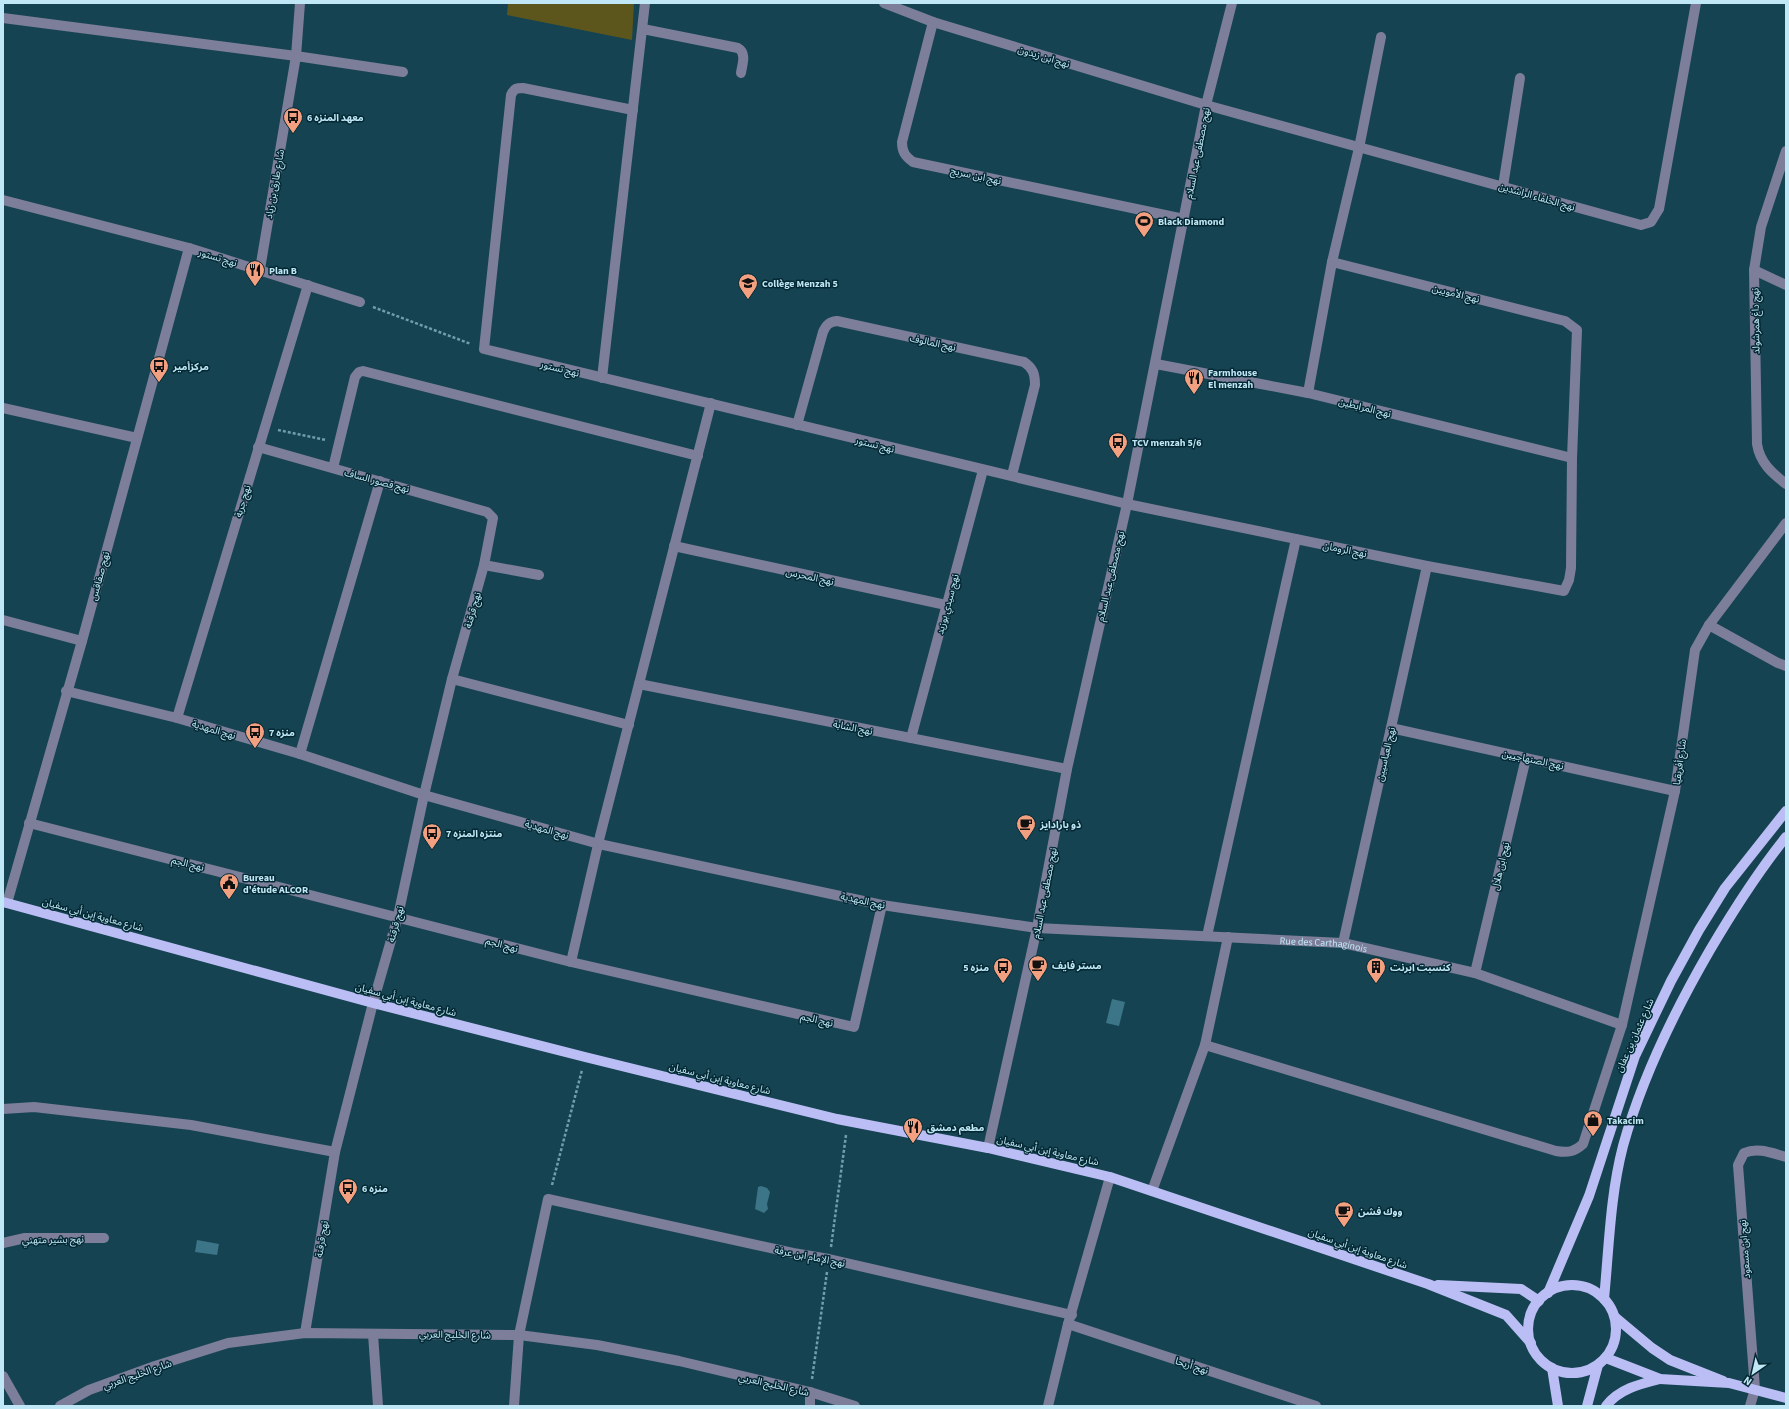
<svg xmlns="http://www.w3.org/2000/svg" width="1789" height="1409" font-family="'Source Sans 3','Noto Sans Arabic',sans-serif">
<style>
.green{fill:#5d561c}
.water{fill:#3c7588}
.lines{fill:none;stroke-linecap:round;stroke-linejoin:round}
.path{stroke:#729dab;stroke-width:2.5;stroke-dasharray:3 2;stroke-linecap:butt}
.minor{stroke:#7d7e99;stroke-width:10}
.major{stroke:#bbbef5;stroke-width:10}
.labels{text-anchor:middle;stroke-width:3;stroke-linejoin:round;paint-order:stroke}
.street-label{font-size:10px;fill:#bfe7f5;stroke:#032833}
.poi-label{font-size:10px;font-weight:bold;fill:#bfe7f5;stroke:#032833;text-anchor:start}
</style>
<rect width="100%" height="100%" fill="#154351"/>
<path class="green" d="M508 3H634L632 40 507 15Z"/>
<g class="water">
<path d="M1112 999 1125 1002 1119 1026 1106 1023Z"/>
<path d="M761 1186 767 1188 770 1192 767 1204 768 1209 764 1213 755 1209 758 1187Z"/>
<path d="M197 1240 219 1244 217 1255 195 1252Z"/>
</g>
<g class="lines">
<g class="path">
<path d="M373 307 471 344"/>
<path d="M278 430 326 440"/>
<path d="M552 1185 582 1070"/>
<path d="M831 1247 846 1135"/>
<path d="M812 1379 827 1272"/>
</g>
<g class="minor">
<path d="M884 3 933 22 1206 105 1641 225 1651 222 1659 209 1696 3"/>
<path d="M3 18 296 56 403 72"/>
<path d="M933 22 902 142C902 152 905 156 913 162L1184 219"/>
<path d="M643 29 738 48C747 53 742 65 741 73"/>
<path d="M633 110 523 88C517 88 514 88 511 95L484 349 1127 504 1427 566 1564 591 1569 580 1571 568 1572 458 1577 330 1565 321 1332 262"/>
<path d="M1786 151 1761 227 1754 270 1757 444C1760 463 1772 473 1786 484"/>
<path d="M1503 186 1520 78"/>
<path d="M3 200 189 248 360 302"/>
<path d="M260 269 296 56 300 3"/>
<path d="M1754 270 1786 285"/>
<path d="M1156 364 1308 393 1572 458"/>
<path d="M602 378 645 3"/>
<path d="M1308 393 1332 262 1359 148 1381 37"/>
<path d="M3 408 137 438"/>
<path d="M797 425 823 332C826 325 829 322 837 321L1024 362C1033 368 1035 374 1035 385L1012 475"/>
<path d="M258 447 487 512 493 518 484 565 452 679 424 795 398 916 373 1003 335 1152 305 1333"/>
<path d="M333 468 355 377 359 372 363 371 698 456"/>
<path d="M674 546 946 605"/>
<path d="M484 565 539 575"/>
<path d="M3 620 82 641"/>
<path d="M1709 625 1778 663 1786 666"/>
<path d="M452 679 629 725"/>
<path d="M639 684 1067 769"/>
<path id="s1" d="M66 691 177 718 300 754 424 795 599 844 882 905 1037 928 1343 943 1475 973 1622 1025"/>
<path d="M177 718 308 285"/>
<path d="M1391 728 1675 791"/>
<path d="M911 738 983 470"/>
<path d="M300 754 380 481"/>
<path d="M29 823 571 962 854 1027 882 905"/>
<path d="M7 903 82 641 189 248"/>
<path d="M1207 936 1296 539"/>
<path d="M1343 943 1427 566"/>
<path d="M571 962 600 836 711 403"/>
<path d="M1475 973 1526 758"/>
<path d="M1205 1045 1556 1151C1568 1153 1574 1152 1583 1144L1622 1025 1675 791 1695 650 1709 625 1786 523"/>
<path d="M3 1109 34 1107 191 1125 335 1152"/>
<path d="M988 1148 1037 928 1067 769 1127 504 1206 105 1232 3"/>
<path d="M1152 1191 1205 1045 1228 937"/>
<path d="M3 1243 25 1238H104"/>
<path d="M1068 1324 1316 1406"/>
<path d="M373 1334 378 1406"/>
<path d="M3 1376 20 1406"/>
<path d="M60 1406 89 1390 155 1366 228 1343 305 1333 519 1335 597 1345 679 1361 810 1392 855 1406"/>
<path d="M514 1406 519 1335 548 1199 793 1253 829 1259 1072 1315"/>
<path d="M810 1406V1392"/>
<path d="M1048 1406 1068 1324 1110 1177"/>
<path d="M1750 1406 1755 1389 1738 1165 1744 1153C1758 1147 1772 1153 1786 1157"/>
</g>
<g class="major">
<path d="M3 902 373 1003 585 1057 837 1119 988 1148 1110 1177 1428 1284 1506 1315 1531 1343"/>
<path d="M1438 1285 1521 1289 1539 1301"/>
<circle cx="1572" cy="1329" r="44"/>
<path d="M1548 1293 1589 1196 1635 1056 1671 981 1699 930 1725 888 1786 811"/>
<path d="M1604 1299C1609 1248 1610 1196 1623 1146 1642 1077 1674 1012 1710 950 1733 911 1757 873 1786 837"/>
<path d="M1615 1317 1652 1348 1670 1360 1723 1381"/>
<path d="M1606 1358 1660 1379 1729 1383 1786 1398"/>
<path d="M1552 1368 1558 1406"/>
<path d="M1587 1406 1598 1365"/>
<path d="M1606 1406C1619 1389 1640 1384 1660 1379"/>
</g>
</g>
<defs>
<g id="bus-pin" transform="scale(1)"><path d="M0 17L-7.5 6A9.5 9.5 0 1 1 7.5 6Z" fill="#f2a080" stroke="#032833"/><path d="M-5-6H5V4H4V6H2V4H-2V6H-4V4H-5ZM-3.5-4V0h7V-4ZM-3.5 1.2v1.5H-2V1.2ZM2 1.2v1.5H3.5V1.2Z" fill="#111"/></g>
<g id="stadium-pin" transform="scale(1)"><path d="M0 17L-7.5 6A9.5 9.5 0 1 1 7.5 6Z" fill="#f2a080" stroke="#032833"/><path d="M0-5a6.5 5 0 1 0 0 10a6.5 5 0 1 0 0-10ZM-3.5-1.8h7v3.6h-7Z" fill="#111"/></g>
<g id="restaurant-pin" transform="scale(1)"><path d="M0 17L-7.5 6A9.5 9.5 0 1 1 7.5 6Z" fill="#f2a080" stroke="#032833"/><path d="M-5-6h1v4h1v-4h1v4h1v-4h1v5L-1.5 .5V6h-2V.5L-5-1ZM5-6V6H3V1.5H1.5Q1.5-4 5-6Z" fill="#111"/></g>
<g id="school-pin" transform="scale(1)"><path d="M0 17L-7.5 6A9.5 9.5 0 1 1 7.5 6Z" fill="#f2a080" stroke="#032833"/><path d="M0-5L7-2L0 1L-7-2ZM-4 1L0 2.5L4 1V4Q0 6-4 4Z" fill="#111"/></g>
<g id="cafe-pin" transform="scale(1)"><path d="M0 17L-7.5 6A9.5 9.5 0 1 1 7.5 6Z" fill="#f2a080" stroke="#032833"/><path d="M-5.5-4.5H6V0H3Q3 3.5 0 3.5H-2.5Q-5.5 3.5-5.5 0ZM3-3.2v2h1.7v-2ZM-6 4.5H4V6H-6Z" fill="#111"/></g>
<g id="civic-pin" transform="scale(1)"><path d="M0 17L-7.5 6A9.5 9.5 0 1 1 7.5 6Z" fill="#f2a080" stroke="#032833"/><path d="M-.6-6.5H3V-4.5H.6V-3L4-1V1h2V6H-6V1h2V-1L-.6-3ZM-1.2 2.5V6h2.4V2.5Z" fill="#111"/></g>
<g id="building-pin" transform="scale(1)"><path d="M0 17L-7.5 6A9.5 9.5 0 1 1 7.5 6Z" fill="#f2a080" stroke="#032833"/><path d="M-4-6H4V6H1V3H-1V6H-4ZM-2.5-4.3h1.7v1.8h-1.7ZM.8-4.3h1.7v1.8H.8ZM-2.5-1h1.7V.8h-1.7ZM.8-1h1.7V.8H.8Z" fill="#111"/></g>
<g id="shop-pin" transform="scale(1)"><path d="M0 17L-7.5 6A9.5 9.5 0 1 1 7.5 6Z" fill="#f2a080" stroke="#032833"/><path d="M-5-2.5h2.3a2.7 3.5 0 0 1 5.4 0H5L5.5 6h-11ZM-1.5-2.5h3a1.5 2.3 0 0 0-3 0Z" fill="#111"/></g>
</defs>
<g fill-rule="evenodd">
<use href="#bus-pin" x="293" y="117"/>
<use href="#stadium-pin" x="1144" y="221"/>
<use href="#restaurant-pin" x="255" y="270"/>
<use href="#school-pin" x="748" y="283"/>
<use href="#bus-pin" x="159" y="366"/>
<use href="#restaurant-pin" x="1194" y="378"/>
<use href="#bus-pin" x="1118" y="442"/>
<use href="#bus-pin" x="255" y="732"/>
<use href="#cafe-pin" x="1026" y="824"/>
<use href="#bus-pin" x="432" y="833"/>
<use href="#civic-pin" x="229" y="883"/>
<use href="#cafe-pin" x="1038" y="965"/>
<use href="#bus-pin" x="1003" y="967"/>
<use href="#building-pin" x="1376" y="967"/>
<use href="#shop-pin" x="1593" y="1120"/>
<use href="#restaurant-pin" x="913" y="1127"/>
<use href="#bus-pin" x="348" y="1188"/>
<use href="#cafe-pin" x="1344" y="1211"/>
</g>
<g class="labels">
<g class="street-label">
<text transform="translate(1044 56) rotate(17)" y="4">نهج ابن زيدون</text>
<text transform="translate(1197 153) rotate(-79)" y="4">نهج مصطفى عبد السلام</text>
<text transform="translate(976 175) rotate(12)" y="4">نهج ابن سريج</text>
<text transform="translate(274 184) rotate(-80)" y="4">شارع طارق بن زياد</text>
<text transform="translate(1537 196) rotate(16)" y="4">نهج الخلفاء الراشدين</text>
<text transform="translate(218 257) rotate(17)" y="4">نهج تستور</text>
<text transform="translate(1456 293) rotate(14)" y="4">نهج الأمويين</text>
<text transform="translate(1755 321) rotate(-91)" y="4">نهج داغ همرشولد</text>
<text transform="translate(933 342) rotate(12)" y="4">نهج المالوف</text>
<text transform="translate(560 368) rotate(14)" y="4">نهج تستور</text>
<text transform="translate(1365 407) rotate(14)" y="4">نهج المرابطين</text>
<text transform="translate(875 444) rotate(14)" y="4">نهج تستور</text>
<text transform="translate(377 480) rotate(15)" y="4">نهج قصور الساف</text>
<text transform="translate(242 501) rotate(-73)" y="4">نهج جربة</text>
<text transform="translate(1345 549) rotate(11)" y="4">نهج الرومان</text>
<text transform="translate(99 576) rotate(-75)" y="4">نهج صفاقس</text>
<text transform="translate(810 576) rotate(12)" y="4">نهج المحرس</text>
<text transform="translate(1110 576) rotate(-77)" y="4">نهج مصطفى عبد السلام</text>
<text transform="translate(947 604) rotate(-75)" y="4">نهج سيدي بوزيد</text>
<text transform="translate(472 610) rotate(-74)" y="4">نهج قرقنة</text>
<text transform="translate(853 727) rotate(11)" y="4">نهج الشابة</text>
<text transform="translate(214 729) rotate(16)" y="4">نهج المهدية</text>
<text transform="translate(1385 754) rotate(-77)" y="4">نهج العباسيين</text>
<text transform="translate(1533 759) rotate(12)" y="4">نهج الصنهاجيين</text>
<text transform="translate(1679 762) rotate(-82)" y="4">شارع أفريقيا</text>
<text transform="translate(547 829) rotate(16)" y="4">نهج المهدية</text>
<text transform="translate(188 863) rotate(14)" y="4">نهج الجم</text>
<text transform="translate(1500 866) rotate(-77)" y="4">نهج ابن هلال</text>
<text transform="translate(1044 893) rotate(-79)" y="4">نهج مصطفى عبد السلام</text>
<text transform="translate(863 900) rotate(12)" y="4">نهج المهدية</text>
<text transform="translate(93 914) rotate(15)" y="4">شارع معاوية إبن أبي سفيان</text>
<text transform="translate(395 924) rotate(-75)" y="4">نهج قرقنة</text>
<text transform="translate(502 944) rotate(15)" y="4">نهج الجم</text>
<text dy="4" stroke="none"><textPath href="#s1" startOffset="1288">Rue des Carthaginois</textPath></text>
<text transform="translate(406 999) rotate(15)" y="4">شارع معاوية إبن أبي سفيان</text>
<text transform="translate(817 1019) rotate(13)" y="4">نهج الجم</text>
<text transform="translate(1634 1035) rotate(-66)" y="4">شارع عثمان بن عفان</text>
<text transform="translate(720 1078) rotate(14)" y="4">شارع معاوية إبن أبي سفيان</text>
<text transform="translate(1048 1150) rotate(13)" y="4">شارع معاوية إبن أبي سفيان</text>
<text transform="translate(53 1239) rotate(-1)" y="4">نهج بشير متهني</text>
<text transform="translate(321 1239) rotate(-81)" y="4">نهج قرقنة</text>
<text transform="translate(1358 1248) rotate(19)" y="4">شارع معاوية إبن أبي سفيان</text>
<text transform="translate(1744 1249) rotate(-94)" y="4">نهج ابن مسعود</text>
<text transform="translate(810 1256) rotate(11)" y="4">نهج الإمام ابن عرفة</text>
<text transform="translate(455 1334) rotate(1)" y="4">شارع الخليج العربي</text>
<text transform="translate(1192 1365) rotate(18)" y="4">نهج أريحا</text>
<text transform="translate(137 1374) rotate(-19)" y="4">شارع الخليج العربي</text>
<text transform="translate(774 1384) rotate(13)" y="4">شارع الخليج العربي</text>
</g>
<g class="poi-label">
<text x="307" y="121">معهد المنزه 6</text>
<text x="1158" y="225">Black Diamond</text>
<text x="269" y="274">Plan B</text>
<text x="762" y="287">Collège Menzah 5</text>
<text x="173" y="370">مركزأمير</text>
<text x="1208" y="376">Farmhouse<tspan x="1208" dy="12">El menzah</tspan></text>
<text x="1132" y="446">TCV menzah 5/6</text>
<text x="269" y="736">منزه 7</text>
<text x="1040" y="828">ذو بارادايز</text>
<text x="446" y="837">منتزه المنزه 7</text>
<text x="243" y="881">Bureau<tspan x="243" dy="12">d'étude ALCOR</tspan></text>
<text x="1052" y="969">مستر فايف</text>
<text x="989" y="971" text-anchor="end">منزه 5</text>
<text x="1390" y="971">كنسبت ابرنت</text>
<text x="1607" y="1124">Takacim</text>
<text x="927" y="1131">مطعم دمشق</text>
<text x="362" y="1192">منزه 6</text>
<text x="1358" y="1215">ووك فشن</text>
</g>
</g>
<rect width="1789" height="1409" fill="none" stroke="#bfe7f5" stroke-width="8"/>
<g transform="translate(1753 1373) rotate(214)" stroke="#032833" stroke-width="3" paint-order="stroke">
<path d="M0-3L7 15L0 10L-7 15Z" fill="#bfe7f5"/>
<text y="-6" font-size="11" font-weight="bold" text-anchor="middle" fill="#bfe7f5">N</text>
</g>
</svg>
